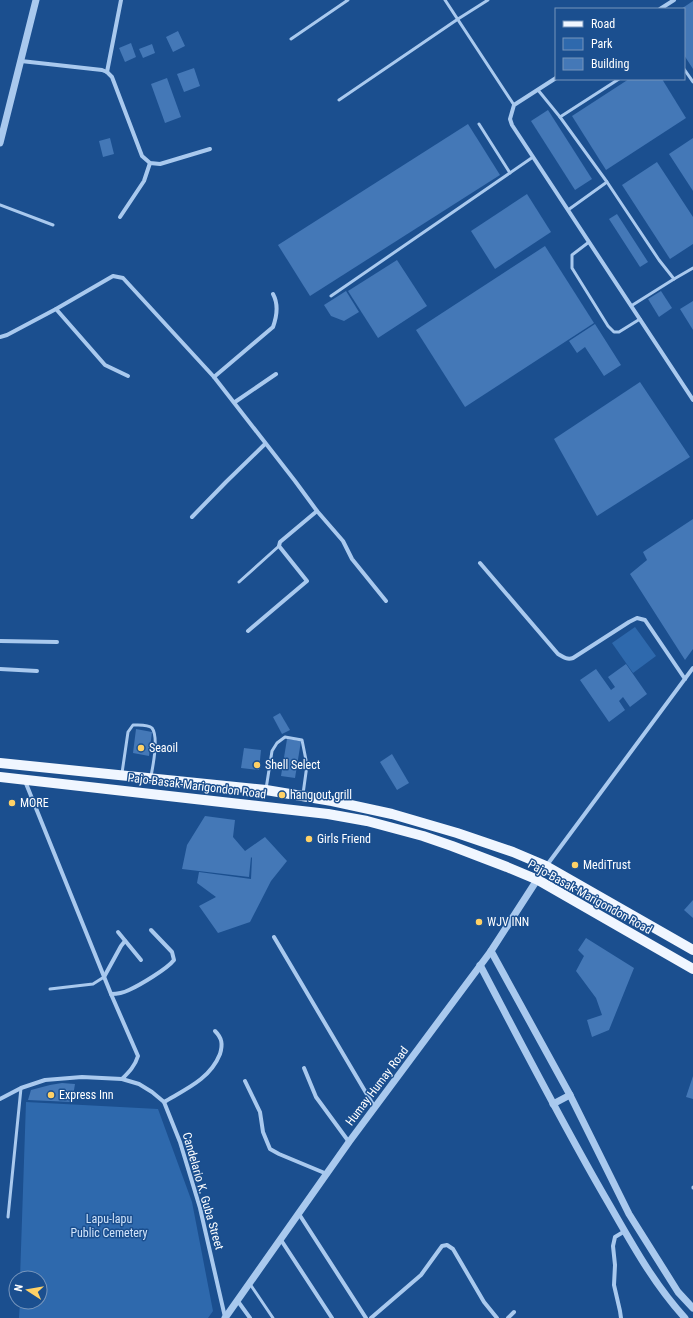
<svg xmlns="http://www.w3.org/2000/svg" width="693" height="1318" font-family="'Roboto Condensed',sans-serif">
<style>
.green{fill:#2e69ad}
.building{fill:#4478b7}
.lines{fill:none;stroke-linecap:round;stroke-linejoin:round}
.service{stroke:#a9c9ee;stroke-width:3}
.minor{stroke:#a9c9ee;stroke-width:4}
.tertiary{stroke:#a9c9ee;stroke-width:7}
.primary{stroke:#f0f6ff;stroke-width:10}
.poi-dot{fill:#ffd166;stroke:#1b4f8f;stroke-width:1.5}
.labels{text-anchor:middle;stroke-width:3;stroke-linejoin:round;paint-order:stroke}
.poi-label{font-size:12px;fill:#fff;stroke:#1b4f8f;text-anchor:start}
.street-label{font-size:12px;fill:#fff;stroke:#1b4f8f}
.park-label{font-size:12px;fill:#cfe3fa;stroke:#1b4f8f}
</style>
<rect width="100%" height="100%" fill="#1b4f8f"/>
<g class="green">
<path d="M635 627 656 656 633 673 612 643Z"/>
<path d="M26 1102 158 1109 192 1202 213 1311 208 1318H19L20 1302H40V1278H20Z"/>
</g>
<g class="building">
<path d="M693 1V69L684 55V9H681Z"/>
<path d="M178 31 185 46 173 52 166 37Z"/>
<path d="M131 43 136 57 125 62 119 48Z"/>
<path d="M152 44 155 53 143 58 139 49Z"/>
<path d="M194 68 200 86 184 92 177 74Z"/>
<path d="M167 78 181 117 165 123 151 84Z"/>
<path d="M629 79H662L686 118 606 170 572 116Z"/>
<path d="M548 110 592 179 575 190 531 121Z"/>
<path d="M468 124 500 175 310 296 278 245Z"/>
<path d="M110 138 114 154 103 157 99 141Z"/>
<path d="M693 138V191L669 154Z"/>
<path d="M657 162 693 217V244L670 259 622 185Z"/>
<path d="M527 194 551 232 495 269 471 231Z"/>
<path d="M617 214 648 262 640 267 609 219Z"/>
<path d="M545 246 594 323 465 407 416 330Z"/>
<path d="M397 260 427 306 378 338 348 291Z"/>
<path d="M346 291 359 312 344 321 331 316 324 305Z"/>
<path d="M661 291 672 308 659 317 648 299Z"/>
<path d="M693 301V330L680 309Z"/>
<path d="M595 324 621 365 604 376 585 347 577 353 569 341Z"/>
<path d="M640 382 690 457 597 516 554 439Z"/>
<path d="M693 519V649L685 660 630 574 647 560 643 552Z"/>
<path d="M626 664 647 694 630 707 623 697 619 701 625 710 609 722 580 680 596 669 611 690 615 687 608 677Z"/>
<path d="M280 713 290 730 282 734 273 717Z"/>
<path d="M136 729 152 732 149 756 133 753Z"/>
<path d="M287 739 301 741 295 778 281 776Z"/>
<path d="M244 748 261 750 259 770 241 768Z"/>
<path d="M392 754 409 783 397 790 380 762Z"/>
<path d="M205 816 235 820 233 837 245 851 265 837 287 861 271 881 250 922 218 933 199 906 216 897 197 883 199 872 251 879 252 858 251 857 249 877 182 869 187 845Z"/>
<path d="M693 900V918L684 910Z"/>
<path d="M586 938 634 968 609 1030 592 1037 587 1020 602 1015 596 998 576 971 584 956 578 950Z"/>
<path d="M693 1076V1099L686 1097Z"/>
<path d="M62 1083 75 1084 72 1102 28 1100 31 1090 50 1085Z"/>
</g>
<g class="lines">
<g class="service">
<path d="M445 0 514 105"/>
<path d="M291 39 348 0"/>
<path d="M684 69 693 82"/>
<path d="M538 90 560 117"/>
<path d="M339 100 458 19 488 0"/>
<path d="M479 124 510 173"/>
<path d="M607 182 659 260 674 279 693 268"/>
<path d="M0 205 53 225"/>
<path d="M568 210 607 182 560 117 619 79"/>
<path d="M589 242 572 255V268L608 326 614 332H619L640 319"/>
<path d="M331 296 533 157"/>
<path d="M631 306 674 279"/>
<path d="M239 582 279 546"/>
<path d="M122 773 128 732 133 725C138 725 148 724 152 728 159 737 153 766 151 776"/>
<path d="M266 789 272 751 277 743 285 737 302 740 307 765 303 794"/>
<path d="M50 989 93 984 104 977"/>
<path d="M693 1187V1188"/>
<path d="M8 1217 21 1088"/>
<path d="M250 1284 273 1318"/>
</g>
<g class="minor">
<path d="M660 9 674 0"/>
<path d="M21 61 102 70 107 72 112 77 142 156 150 163 160 164 210 149"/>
<path d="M107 72 121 0"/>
<path d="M556 78 514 105 510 119 512 125 693 400"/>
<path d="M120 217 144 181 150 163"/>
<path d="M56 309 105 365 128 376"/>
<path d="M0 337 7 335 56 309 113 276 123 278 214 377 295 481 317 511 343 541 352 559 386 601"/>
<path d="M214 377 273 327C277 316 279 305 273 294"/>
<path d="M235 402 276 374"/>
<path d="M192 517 226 482 265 444"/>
<path d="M480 563 558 654C563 657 567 660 573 658L629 622 637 618 645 620 685 679"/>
<path d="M248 631 307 581 279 546 280 542 317 511"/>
<path d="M0 641 57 642"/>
<path d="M0 669 37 671"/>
<path d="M25 781 111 994 138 1056C135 1066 129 1072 122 1079"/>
<path d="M547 865 693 668"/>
<path d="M118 932 141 960"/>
<path d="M274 937 375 1108"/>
<path d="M104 977 121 946 125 941"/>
<path d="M111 994C117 994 123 993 129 990 140 985 167 969 174 960L172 952 151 930"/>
<path d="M304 1068 316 1097 349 1142"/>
<path d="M245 1081 260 1112 263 1132 270 1149 279 1154 327 1174"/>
<path d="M0 1099 21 1088 45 1080 82 1077 122 1079 139 1084 152 1092 164 1102 180 1142 200 1208 225 1317"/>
<path d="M164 1102C186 1089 210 1079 220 1054 223 1044 222 1038 215 1031"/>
<path d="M299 1214 366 1318"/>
<path d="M281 1240 332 1318"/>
<path d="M237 1300 250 1318"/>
<path d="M371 1318 421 1275 442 1246 447 1245 453 1249 484 1302 497 1318"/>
<path d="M508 1318 514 1312"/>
<path d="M621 1318 620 1311 614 1285 615 1265 613 1246 615 1237 625 1231"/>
</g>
<g class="tertiary">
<path d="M0 143 36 0"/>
<path d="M491 951 570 1095 629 1214 678 1292 693 1308"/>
<path d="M480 965C521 1043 561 1121 605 1197 630 1240 652 1282 685 1318"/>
<path d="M553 1104 570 1095"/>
<path d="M225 1318 349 1142 491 951 546 866"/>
</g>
<g class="primary">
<path d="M0 763 266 790 332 801 392 814 457 833 513 852 546 866 693 950"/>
<path d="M0 777 328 814 367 821 423 836 452 846 507 867 538 880 693 969"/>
</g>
</g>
<g class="poi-dot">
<circle cx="141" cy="748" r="4"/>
<circle cx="257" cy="765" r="4"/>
<circle cx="282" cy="795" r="4"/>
<circle cx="12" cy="803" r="4"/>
<circle cx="309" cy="839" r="4"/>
<circle cx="575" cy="865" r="4"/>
<circle cx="479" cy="922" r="4"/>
<circle cx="51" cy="1095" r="4"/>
</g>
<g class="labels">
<g class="poi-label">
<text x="149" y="752">Seaoil</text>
<text x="265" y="769">Shell Select</text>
<text x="290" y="799">hang out grill</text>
<text x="20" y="807">MORE</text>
<text x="317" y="843">Girls Friend</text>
<text x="583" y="869">MediTrust</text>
<text x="487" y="926">WJV INN</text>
<text x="59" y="1099">Express Inn</text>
</g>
<g class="street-label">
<text transform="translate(197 786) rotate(7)" y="4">Pajo-Basak-Marigondon Road</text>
<text transform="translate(590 897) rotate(29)" y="4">Pajo-Basak-Marigondon Road</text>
<text transform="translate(377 1086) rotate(-53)" y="4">Humay Humay Road</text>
<text transform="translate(203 1191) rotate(74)" y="4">Candelario K. Guba Street</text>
</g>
<g class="park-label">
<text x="109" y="1223">Lapu-lapu<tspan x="109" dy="14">Public Cemetery</tspan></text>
</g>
</g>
<rect x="555" y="8" width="130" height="72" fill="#1b4f8f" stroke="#7695bc"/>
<rect x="563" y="21" width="20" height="6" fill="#f0f6ff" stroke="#7695bc"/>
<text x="591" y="28" font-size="12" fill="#ffffff">Road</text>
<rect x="563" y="38" width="20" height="12" fill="#2e69ad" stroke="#7695bc"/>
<text x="591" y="48" font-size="12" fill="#ffffff">Park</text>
<rect x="563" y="58" width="20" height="12" fill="#4478b7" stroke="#7695bc"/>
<text x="591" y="68" font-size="12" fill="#ffffff">Building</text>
<g transform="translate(28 1290) rotate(282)"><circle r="19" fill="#1b4f8f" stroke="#7695bc"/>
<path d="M0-3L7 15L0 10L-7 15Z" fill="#ffd166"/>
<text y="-6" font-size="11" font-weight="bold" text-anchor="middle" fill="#ffffff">N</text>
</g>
</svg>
